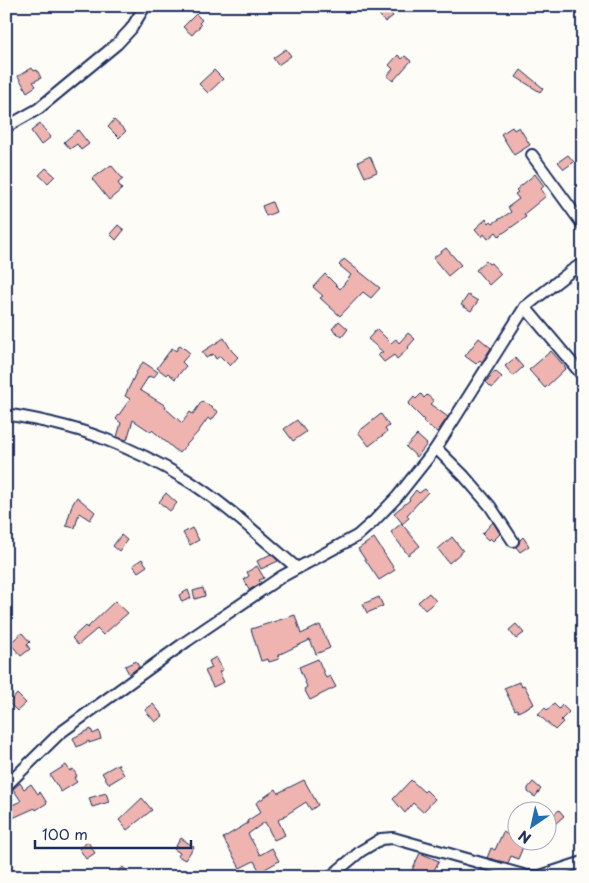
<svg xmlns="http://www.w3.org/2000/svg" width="589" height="883" font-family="'Playpen Sans',sans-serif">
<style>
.building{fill:#efb4af;stroke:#1b2f5e}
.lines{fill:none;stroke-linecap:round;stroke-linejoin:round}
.minor-casing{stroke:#1b2f5e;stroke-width:14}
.minor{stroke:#fdfcf7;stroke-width:10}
</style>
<rect width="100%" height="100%" fill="#fdfcf7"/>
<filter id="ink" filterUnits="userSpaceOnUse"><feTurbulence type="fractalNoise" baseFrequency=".02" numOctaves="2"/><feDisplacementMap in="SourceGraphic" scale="10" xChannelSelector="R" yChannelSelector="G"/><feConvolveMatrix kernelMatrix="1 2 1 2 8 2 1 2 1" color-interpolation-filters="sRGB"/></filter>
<g filter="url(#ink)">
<g class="building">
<path d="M387 7 393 16 385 22 378 13Z"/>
<path d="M196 14 202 20 199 23 201 25 192 35 183 27Z"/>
<path d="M286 49 291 56 278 65 273 58Z"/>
<path d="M398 55 402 59 405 56 411 61 393 81 387 76 393 69 389 65Z"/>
<path d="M32 68 34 71 37 70 41 78 33 82 36 86 27 92 18 76Z"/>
<path d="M214 70 223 79 208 93 199 84Z"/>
<path d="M521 70 543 88 540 92 516 77Z"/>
<path d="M114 120 126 131 119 138 108 127Z"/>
<path d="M40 124 51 137 41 145 31 131Z"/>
<path d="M512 127 514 130 519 127 530 145 514 155 501 134Z"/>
<path d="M78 130 89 144 81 150 77 144 70 149 64 142Z"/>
<path d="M568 155 574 162 564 169 558 162Z"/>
<path d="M370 156 377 172 365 177 358 162Z"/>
<path d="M111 165 123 179 118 183 122 189 109 200 92 179Z"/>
<path d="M46 168 55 176 48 183 39 175Z"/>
<path d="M535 174 544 186 541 189 546 196 524 214 526 217 499 236 496 232 488 239 484 234 482 237 475 229 486 219 489 223 491 221 493 223 511 212 508 207 519 199 515 194 518 192 516 190Z"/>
<path d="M272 202 276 212 266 216 262 206Z"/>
<path d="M118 225 124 230 116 240 110 234Z"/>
<path d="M446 248 461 265 448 276 433 258Z"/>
<path d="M344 259 380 288 371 298 363 292 340 316 320 298 323 296 313 287 325 274 340 289 351 275 339 265Z"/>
<path d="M486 261 489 264 491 263 501 274 489 285 476 270Z"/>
<path d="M468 295 478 301 471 311 461 305Z"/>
<path d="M339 321 348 329 342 337 332 329Z"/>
<path d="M377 329 391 343 396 339 399 343 408 333 415 339 408 347 409 348 397 359 394 355 384 362 378 355 383 352 368 339Z"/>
<path d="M224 338 232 351 238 357 230 366 220 356 216 359 213 354 206 358 202 352Z"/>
<path d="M479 338 491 348 482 362 480 360 476 364 465 356Z"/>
<path d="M180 345 190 353 182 362 186 366 175 379 168 373 166 375 157 368 172 348 176 351Z"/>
<path d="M551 351 566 368 545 388 529 370Z"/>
<path d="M515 358 523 367 513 376 505 366Z"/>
<path d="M143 362 158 372 153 378 149 376 140 390 166 406 165 408 182 423 190 412 193 414 202 401 218 412 211 421 208 418 198 432 179 453 152 430 151 432 133 420 127 440 117 437 121 423 116 419 130 399 125 396 137 371Z"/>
<path d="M495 371 502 377 492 388 486 382Z"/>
<path d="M421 394 424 398 427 395 434 401 430 404 448 417 437 432 423 422 424 420 408 404 414 397 416 399Z"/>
<path d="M381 414 389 426 385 429 387 432 369 446 358 432Z"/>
<path d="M297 420 306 432 293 441 284 429Z"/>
<path d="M417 435 427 444 417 457 406 447Z"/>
<path d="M425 489 428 492 407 515 409 518 402 524 420 546 408 555 391 532 402 523 394 513 410 500 409 499 416 490 419 493Z"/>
<path d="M166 493 177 503 170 511 159 502Z"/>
<path d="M77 497 95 512 90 520 79 513 75 528 66 526 72 505Z"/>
<path d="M493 522 500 534 493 541 490 538 488 540 482 534Z"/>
<path d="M192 528 199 540 190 545 183 533Z"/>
<path d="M121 535 127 540 119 551 113 546Z"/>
<path d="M452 537 463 551 449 563 438 549Z"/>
<path d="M523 537 529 546 520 552 516 547 519 544 520 540Z"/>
<path d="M374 538 395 570 379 580 358 549Z"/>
<path d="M271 554 278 561 261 569 257 561Z"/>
<path d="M142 559 147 566 138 572 133 565Z"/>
<path d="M257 566 264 578 259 580 261 583 249 590 244 579 249 576 247 572Z"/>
<path d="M203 588 205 596 195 599 193 591Z"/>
<path d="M188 590 191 598 182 602 179 595Z"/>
<path d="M429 593 436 601 425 610 418 602Z"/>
<path d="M379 597 383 606 367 613 363 604Z"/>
<path d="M115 601 128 613 103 635 97 629 78 645 72 638 85 626 87 628Z"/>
<path d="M295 615 301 634 320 625 330 648 316 654 310 640 278 655 279 659 269 662 268 659 261 661 251 629Z"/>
<path d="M516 624 524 633 516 639 509 630Z"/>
<path d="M22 633 30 642 27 645 30 649 21 656 10 643Z"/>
<path d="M216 657 223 670 219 672 224 682 213 687 205 671 212 668 209 661Z"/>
<path d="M318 659 326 678 330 676 336 687 310 700 304 689 307 687 299 667Z"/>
<path d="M136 661 139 667 129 674 125 666Z"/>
<path d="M519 682 522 686 524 685 534 704 518 712 517 709 515 710 504 688Z"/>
<path d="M17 694 26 703 17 711 9 703Z"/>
<path d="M153 704 163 716 155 722 145 710Z"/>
<path d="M554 704 559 709 562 705 569 712 561 720 563 722 555 730 538 714 545 708 547 710Z"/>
<path d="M91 729 93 734 99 731 101 739 89 743V741L77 747 73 738Z"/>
<path d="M118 764 124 775 109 784 102 773Z"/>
<path d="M66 765 70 771 73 769 77 776 74 778 77 782 61 792 50 775Z"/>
<path d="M304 780 318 805 311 810 306 802 278 820 285 835 274 840 265 822 248 834 260 855 272 848 279 861 260 872 254 861 240 868 223 838 248 823 247 821 261 812 256 803 276 789 278 793Z"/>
<path d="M411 780 424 792 426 790 435 799 423 812 413 803 405 813 393 799Z"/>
<path d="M533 782 541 789 535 797 528 792V788Z"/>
<path d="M20 783 24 789 31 784 38 794 40 792 47 803 36 810 35 808 6 821V808L21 801 13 789Z"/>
<path d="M106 793 109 802 92 807 89 798Z"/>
<path d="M142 798 152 810 127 830 119 820Z"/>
<path d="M559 810 564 816 546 832V821Z"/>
<path d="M516 821V840H526L518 859 511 856 508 863 487 858 491 848 495 850 503 832 507 834Z"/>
<path d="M181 838 194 847 185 860 178 856 180 853 174 849Z"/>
<path d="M88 842 95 853 86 859 79 848Z"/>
<path d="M420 853 439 861 431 876 424 872 422 875 412 870Z"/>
<path d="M123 867 132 877H112Z"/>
</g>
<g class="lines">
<g class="minor-casing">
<g id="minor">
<path d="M6 127 38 109 117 44 131 29 145 6"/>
<path d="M532 155 583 225"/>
<path d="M525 307 583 376"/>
<path d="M6 414C39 420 71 426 102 438 131 449 161 464 187 480 227 505 261 538 297 568"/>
<path d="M436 448 464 476 490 506 513 541"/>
<path d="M6 786 60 733 187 641 281 577 357 536 374 521 397 497 436 448 525 307 571 271 583 263"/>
<path d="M330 877 361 851 381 839 393 838 527 876H540L583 862"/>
</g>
</g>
<use href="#minor" class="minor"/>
</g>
</g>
<rect width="589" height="883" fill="none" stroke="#fdfcf7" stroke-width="25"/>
<rect x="12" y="12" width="564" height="858" fill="none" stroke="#1b2f5e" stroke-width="2" filter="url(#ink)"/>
<g transform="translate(532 826) rotate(214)"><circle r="24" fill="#fdfcf7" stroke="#a3aaba"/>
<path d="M0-4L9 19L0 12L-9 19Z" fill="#1f6fb2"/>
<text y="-8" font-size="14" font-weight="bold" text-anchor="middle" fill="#1b2f5e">N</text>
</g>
<path d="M35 840v8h156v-8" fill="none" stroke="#1b2f5e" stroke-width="2.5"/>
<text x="42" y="840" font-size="15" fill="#1b2f5e" stroke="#fdfcf7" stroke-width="4" paint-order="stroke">100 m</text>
</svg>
